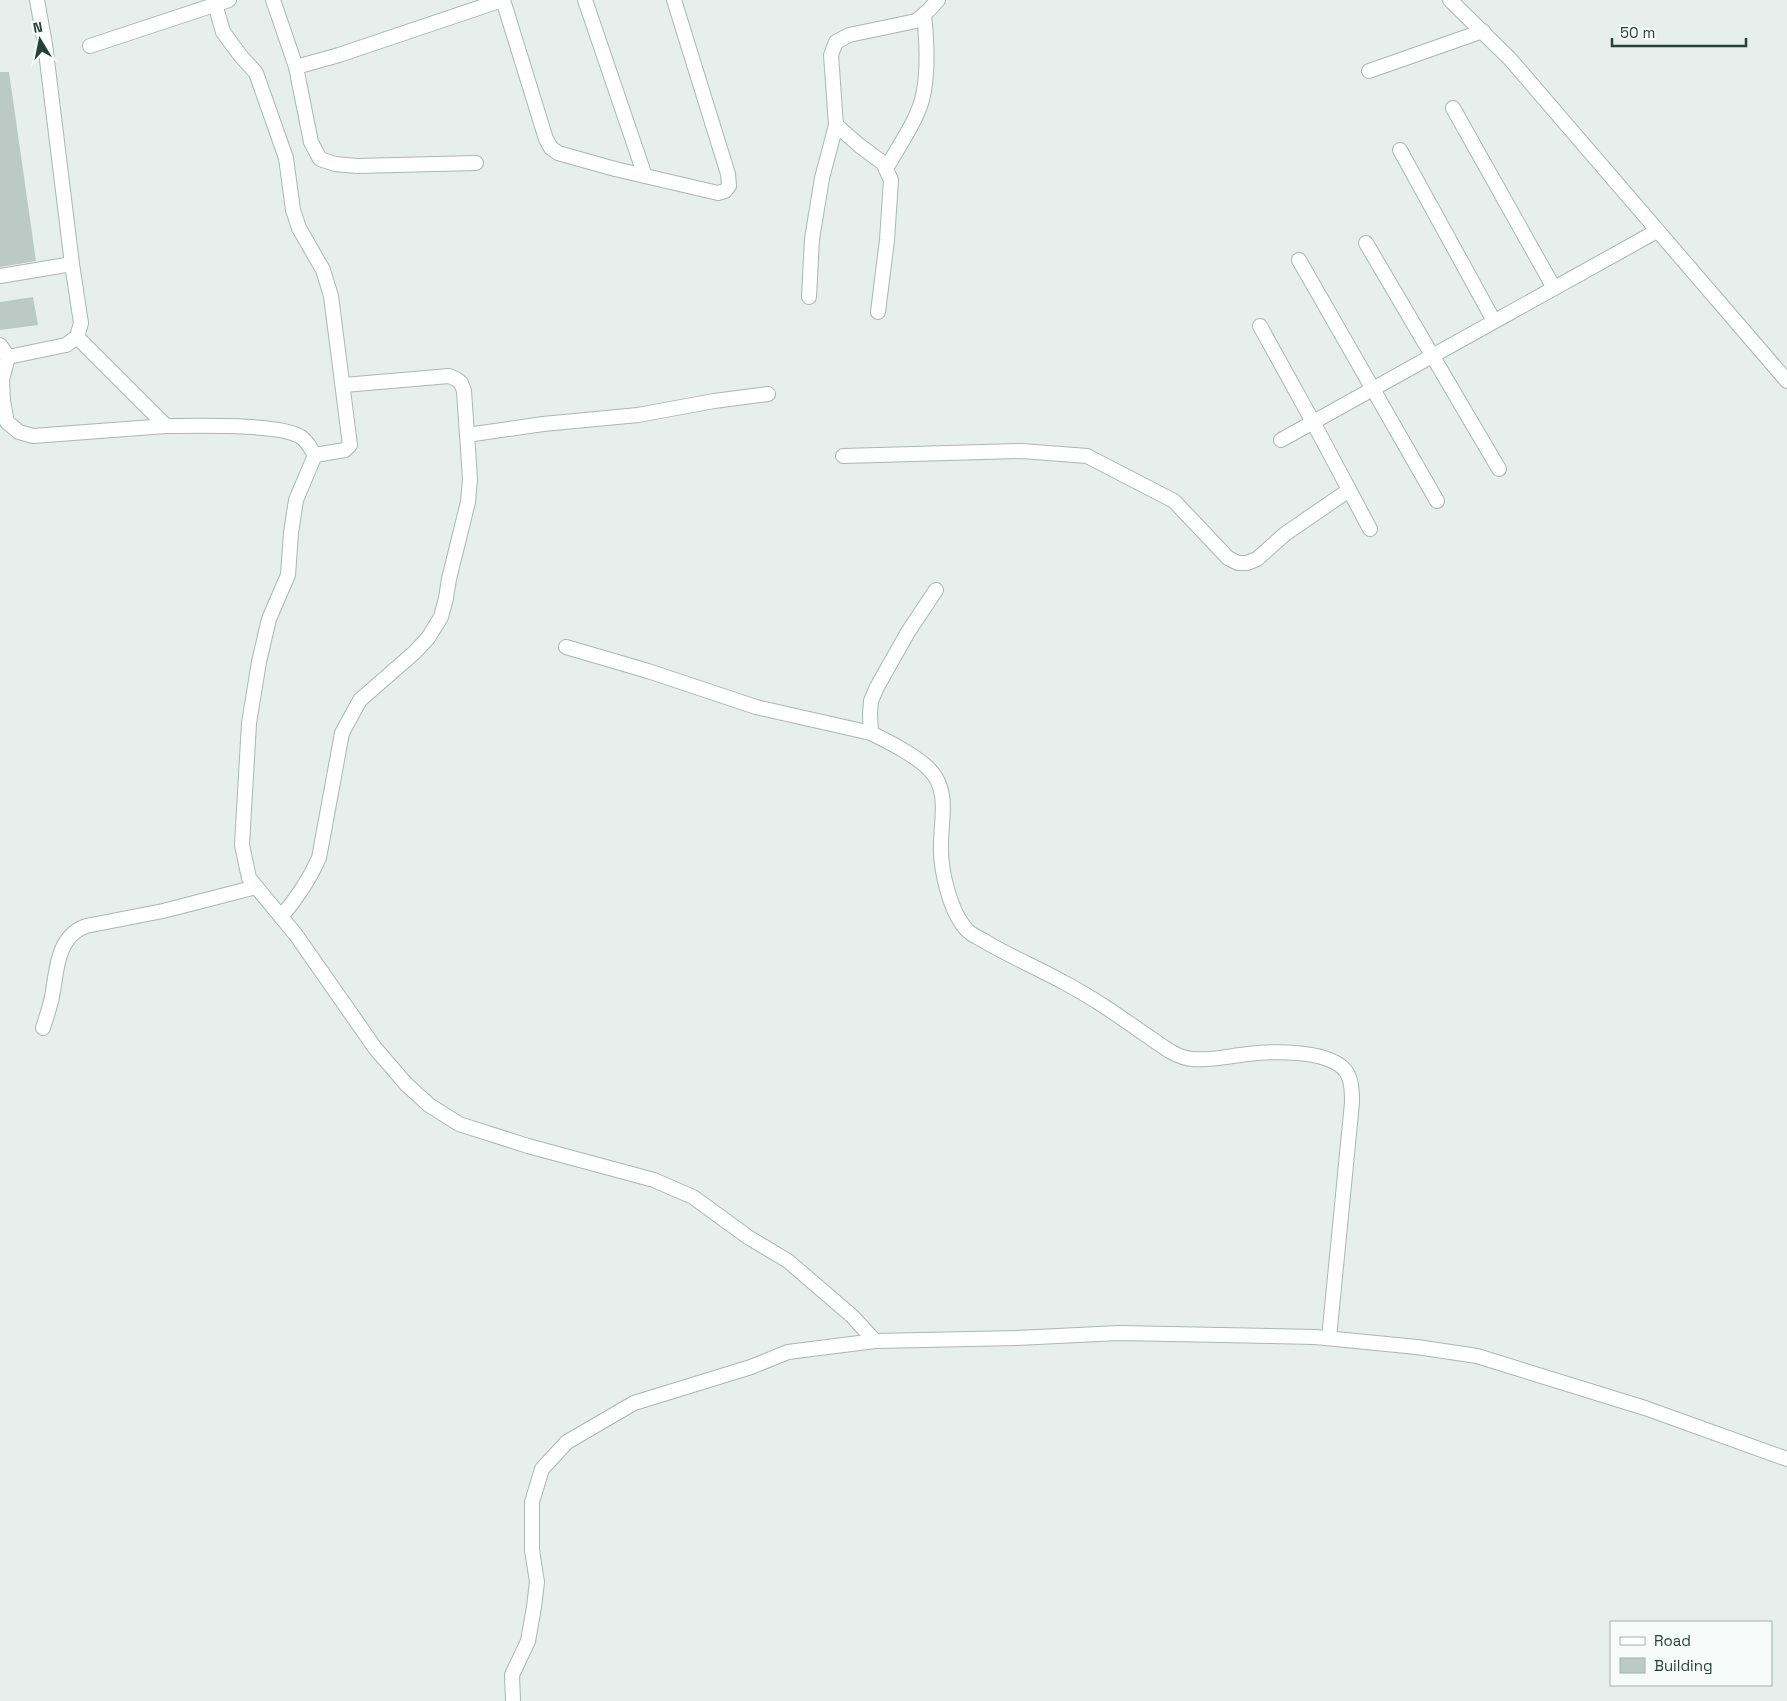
<svg xmlns="http://www.w3.org/2000/svg" width="1787" height="1701" font-family="'Space Grotesk',sans-serif">
<style>
.building{fill:#bbcac4}
.lines{fill:none;stroke-linecap:round;stroke-linejoin:round}
.minor-casing{stroke:#a8b8b2;stroke-width:16}
.minor{stroke:#fff;stroke-width:14}
</style>
<rect width="100%" height="100%" fill="#e6efeb"/>
<g class="building">
<path d="M0 72H9L36 261 0 267Z"/>
<path d="M33 297 38 325 0 330V302Z"/>
</g>
<g class="lines">
<g class="minor-casing">
<g id="minor">
<path d="M37 0 45 44 72 264 81 323 77 337 166 426C194 426 280 423 301 437 307 441 311 449 315 455"/>
<path d="M273 0 296 67 339 55 502 0"/>
<path d="M503 0 546 139 551 148 558 153 615 169 718 193 725 191 729 186 728 174 674 0"/>
<path d="M585 0 645 176"/>
<path d="M1450 0 1510 59 1787 381"/>
<path d="M215 4 223 32 240 55 256 73 286 158 293 210 299 228 323 270 331 296 350 445 345 450 315 455 296 500 291 533 288 575 269 619 259 662 249 723 242 845 249 878 296 935 375 1048 406 1084 429 1105 459 1124 528 1146 654 1180 693 1197 748 1237 788 1261 852 1316 875 1341"/>
<path d="M90 46 229 0"/>
<path d="M296 67 311 142 320 159 335 164 357 166 476 163"/>
<path d="M1369 71 1483 31"/>
<path d="M1453 108 1554 288"/>
<path d="M836 125 860 146 883 163 891 180 887 240 878 312"/>
<path d="M1400 150 1494 321"/>
<path d="M886 169C898 147 915 124 922 100 929 73 927 42 924 15"/>
<path d="M1366 243 1499 469"/>
<path d="M1299 260 1437 501"/>
<path d="M0 276 72 264"/>
<path d="M809 297 812 239 822 178 836 125 831 55 836 42 849 35 916 21 929 10 938 0"/>
<path d="M1260 326 1313 422 1370 529"/>
<path d="M0 345 8 357 66 345 77 337"/>
<path d="M8 357 2 380 3 401 7 422 19 432 33 436 166 426"/>
<path d="M467 435 543 424 638 415 714 401 768 394"/>
<path d="M1281 440 1657 231"/>
<path d="M843 456 1022 451 1087 456 1174 501 1228 558 1238 563H1247L1257 559 1285 534 1349 490"/>
<path d="M936 590 908 632 877 687 871 701 870 714 871 733C889 742 915 755 929 769 950 790 941 819 941 845 940 869 950 912 967 930 971 935 980 938 986 942 1011 957 1038 968 1063 982 1092 997 1119 1016 1146 1035 1160 1044 1174 1057 1192 1059 1212 1061 1229 1056 1248 1054 1273 1051 1324 1050 1343 1068 1352 1076 1352 1092 1352 1103L1329 1338"/>
<path d="M566 647 648 671 756 707 871 733"/>
<path d="M281 917C297 898 309 881 319 858L342 733 360 700 415 652 428 638 441 617 446 598 449 579 468 502 470 479 464 391 461 383 456 379 449 376 344 385"/>
<path d="M43 1028C46 1018 50 1007 52 997 57 971 56 937 86 926L163 911 256 887"/>
<path d="M513 1701 512 1675 528 1641 534 1607 537 1582 532 1550V1502L542 1469 567 1442 634 1403 751 1367 788 1352 875 1341 1017 1338 1119 1333 1315 1337 1417 1347 1477 1356 1645 1408 1787 1459"/>
</g>
</g>
<use href="#minor" class="minor"/>
</g>
<rect x="1610" y="1621" width="162" height="65" fill="#f7fbf9" stroke="#a3b1ad"/>
<rect x="1620" y="1637" width="25" height="8" fill="#ffffff" stroke="#a3b1ad"/>
<text x="1654" y="1646" font-size="15" fill="#24423a">Road</text>
<rect x="1620" y="1658" width="25" height="15" fill="#bbcac4" stroke="#a3b1ad"/>
<text x="1654" y="1671" font-size="15" fill="#24423a">Building</text>
<g transform="translate(40 40) rotate(350)" stroke="#f7fbf9" stroke-width="4" paint-order="stroke">
<path d="M0-4L9 19L0 12L-9 19Z" fill="#24423a"/>
<text y="-8" font-size="14" font-weight="bold" text-anchor="middle" fill="#24423a">N</text>
</g>
<path d="M1612 38v8h134v-8" fill="none" stroke="#24423a" stroke-width="2.5"/>
<text x="1620" y="38" font-size="15" fill="#24423a" stroke="#f7fbf9" stroke-width="4" paint-order="stroke">50 m</text>
</svg>
